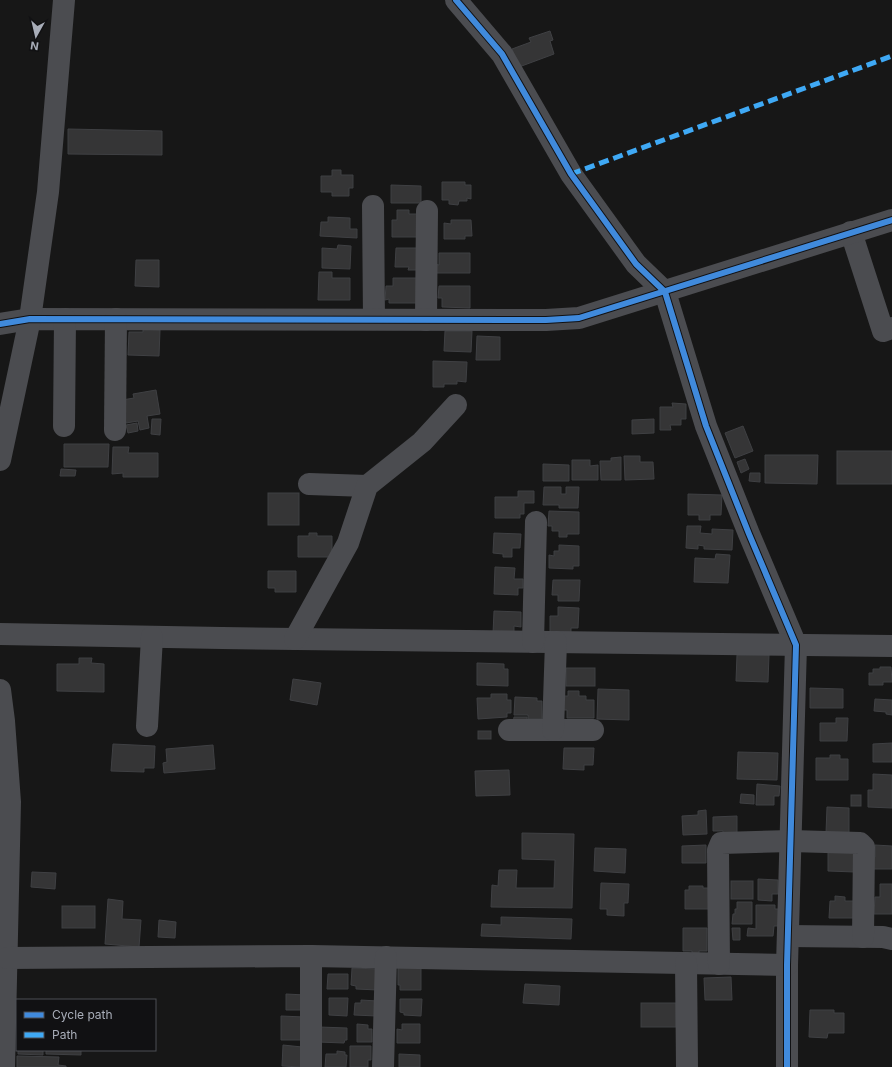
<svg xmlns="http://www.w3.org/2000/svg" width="892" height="1067" font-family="Inter,sans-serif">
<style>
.building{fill:#353536;stroke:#3f4043}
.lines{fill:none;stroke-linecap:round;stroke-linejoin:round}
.minor{stroke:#4b4c50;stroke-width:22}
.quiet{stroke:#3fa9f5;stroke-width:5;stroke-dasharray:10 5;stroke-linecap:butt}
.cycleway-casing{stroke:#111113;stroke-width:8}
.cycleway{stroke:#408adc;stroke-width:6}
</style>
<rect width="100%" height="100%" fill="#171717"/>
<g class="building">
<path d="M550 31 553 40 550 41 554 54 519 67 512 49 531 42 529 38Z"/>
<path d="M68 129 162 131V155L68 154Z"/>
<path d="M332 170H341V175H353V188H349V196H332V192H321V176H332Z"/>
<path d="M442 182H465V185H471V199L467 198V201H459L458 205 449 204V200H442Z"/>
<path d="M391 185 421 186V203H391Z"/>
<path d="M397 210H409V214H419V237H392V220H397Z"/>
<path d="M328 217 350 218V229H357V238L320 236 321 222H328Z"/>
<path d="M451 220H471L472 236H465V239H444V223L451 224Z"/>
<path d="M338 245 351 246 350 269 322 268V248L337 249Z"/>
<path d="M396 248H420L419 270H408L409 267H395Z"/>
<path d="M439 253H470V273H435L434 264 439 265Z"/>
<path d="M136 260H159V287L135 286Z"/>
<path d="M319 272H332V278H350V300H318Z"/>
<path d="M393 278H418L421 303H389V299L385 300 386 286H393Z"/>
<path d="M439 286H470V308L442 307V298H438Z"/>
<path d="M143 329 160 330 159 356 128 355 129 332H143Z"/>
<path d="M445 331H472L471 352 444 351Z"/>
<path d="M477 336 500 337V360H476Z"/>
<path d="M433 361 467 362 466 382 457 381V384H444V387H433Z"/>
<path d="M156 390 160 414 147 416 149 428 140 430 138 421 126 423 122 400 134 398 133 394Z"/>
<path d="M672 403 686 404V419H681V425H670L671 430H660V407H673Z"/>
<path d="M152 419H161L160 435 151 434Z"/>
<path d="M654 419V433L632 434V420Z"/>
<path d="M137 423 138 431 128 433 126 425Z"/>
<path d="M743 426 753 451 735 458 725 433Z"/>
<path d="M64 444H109L108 467H64Z"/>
<path d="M113 447H129L128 453H158V477H123V473L112 474Z"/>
<rect x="837" y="451" width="55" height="33"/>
<path d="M765 455H818L817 484 765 483Z"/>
<path d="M624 456H640V462H653L654 479 625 480Z"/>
<path d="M621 457V480H601L600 461H611V458Z"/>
<path d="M745 459 749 469 741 473 737 462Z"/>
<path d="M572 460H590V466L598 465V480H572Z"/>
<path d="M543 464 569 465V481H543Z"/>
<path d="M61 469 76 470 75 476H60Z"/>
<path d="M750 473H760V482L749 481Z"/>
<path d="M544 487H561V494H566V487H579L578 508H559V505H543Z"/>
<path d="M518 491H534V503H524V514H520V518H495V497H518Z"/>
<rect x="268" y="493" width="31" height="32"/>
<path d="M688 494 722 495 721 515H710V520H699V515H688Z"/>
<path d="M549 511 579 512V534H567V537H559V531H552V526H548Z"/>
<path d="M687 526H701L700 533 712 534V529L733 530 732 550 704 549V546L698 545V549L686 548Z"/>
<path d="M309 533H317V536H332V557H298V536H309Z"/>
<path d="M494 533 521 534 520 548H512V557H503V554L493 553Z"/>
<path d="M559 545 579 546V566H573V569L549 568V555L554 556V551H559Z"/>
<path d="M716 554 730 555 728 583 694 582 695 558 715 559Z"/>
<path d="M495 567 515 568 514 579H523V588H518V595L494 594Z"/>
<path d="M268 571H296V592H275V588H268Z"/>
<path d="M553 580H580L579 601H558V595H552Z"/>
<path d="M558 607 579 608 578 628H571V633H550V616H558Z"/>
<path d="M494 611 521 612V627L514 626V632L493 634Z"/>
<path d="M737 655H769L768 682 736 681Z"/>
<path d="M79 658H92L91 663 104 664V692L57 691V664H79Z"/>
<path d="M477 663 504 664V669H508V686L477 685Z"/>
<path d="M880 667H891L892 682H883V685H869V673H873V669H880Z"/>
<rect x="566" y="668" width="29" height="18"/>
<path d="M293 679 321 683 317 705 290 700Z"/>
<path d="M810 688 843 689V708H810Z"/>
<path d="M598 689 629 690V720L597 719Z"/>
<path d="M568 691H579V696H586V700H594V718H567V710H561L562 696H568Z"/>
<path d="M491 694H507V700H511V713H507V717L478 719 477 698H491Z"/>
<path d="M515 697 537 698V701H542V719H528V715H514Z"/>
<path d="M875 699 892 700V715L886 714V712L874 711Z"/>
<path d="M514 717H527V724L513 723Z"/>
<path d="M836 718H848L847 741H820V723H836Z"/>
<rect x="478" y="731" width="13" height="8"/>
<path d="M892 743V762H873V744Z"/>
<path d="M113 744 155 746 154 768H144V772L111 771Z"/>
<path d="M213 745 215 769 164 773 163 763 167 762 166 749Z"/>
<path d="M564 748H594L593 765H584V770L563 769Z"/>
<path d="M738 752 778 753 777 780 737 779Z"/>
<path d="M830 755H840V759H848V780H816V758H830Z"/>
<path d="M509 770 510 795 476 796 475 771Z"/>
<path d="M873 774 892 775V808L868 807V790H873Z"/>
<path d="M757 784 780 786 779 796H774V805H756Z"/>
<path d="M741 794 754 795V804L740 803Z"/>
<rect x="851" y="795" width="10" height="11"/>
<path d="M827 807 849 808V833H826Z"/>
<path d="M706 810 707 834 683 835 682 816 698 815V811Z"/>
<path d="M737 816V836H723V831H713V817Z"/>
<path d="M522 833 574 834 572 908 491 907 492 885 498 886 499 870H517L516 888H554L555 860 522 859Z"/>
<path d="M706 845V863H682V846Z"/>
<path d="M875 845 892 846V869H871L872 857H875Z"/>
<path d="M856 847 855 872 828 871V851Z"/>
<path d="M595 848 626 849 625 873 594 871Z"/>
<path d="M32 872 56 873 55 889 31 887Z"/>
<path d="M758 879 778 880V894H772V901L758 900Z"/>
<rect x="731" y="881" width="22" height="18"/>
<path d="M601 883 629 884 628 903H624V916L607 915V909H600Z"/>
<path d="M880 884H892V914H874L875 897H880Z"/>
<path d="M689 886H703V888H712L714 909H685V890H689Z"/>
<path d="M835 896 845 897V901H856L855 918H829L830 901H835Z"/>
<path d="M108 899 123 901 122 919 141 920 139 947 105 944Z"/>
<path d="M737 902H752V924H732L733 914H735V909H737Z"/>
<path d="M756 905H775V909H780V926H774L773 936H747L748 928 756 929Z"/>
<rect x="62" y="906" width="33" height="22"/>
<path d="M501 917 572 919 571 939 481 936 482 924 501 925Z"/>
<path d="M159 920 176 922 175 938 158 937Z"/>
<path d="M683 928H707V951H699V955H692V951H683Z"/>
<path d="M732 928H740V940H733Z"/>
<path d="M398 964H421V990H400V985H398Z"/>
<path d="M352 968 379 969 378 990 356 989V986L351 985Z"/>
<path d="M328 974H348V989H327Z"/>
<path d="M731 977 732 1000H705L704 978Z"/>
<path d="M525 984 560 986 559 1005 523 1003Z"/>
<path d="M286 994 305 995V1010H286Z"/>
<path d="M329 998H348L347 1016 329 1015Z"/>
<path d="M400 999H422L421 1016 404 1015V1013L400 1012Z"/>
<path d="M361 1000 377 1001V1016L354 1015 355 1003H361Z"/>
<rect x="641" y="1003" width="35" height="24"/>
<path d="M810 1010H834V1013H844V1033H828L827 1038 809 1037Z"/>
<path d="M281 1016 304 1017 303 1040H281Z"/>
<path d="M357 1024 368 1025V1029H372V1042H357Z"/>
<path d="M402 1024H420V1043H397V1029L402 1030Z"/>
<path d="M319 1027 347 1028V1040H345L344 1043 318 1042Z"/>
<path d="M283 1045 302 1047 301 1067 282 1066Z"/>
<path d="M350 1046H371V1060H368V1067H350Z"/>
<path d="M18 1050H43V1055L18 1054Z"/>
<path d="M46 1050H81V1055L46 1054Z"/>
<path d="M337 1051 345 1052V1055H347L346 1067H325L326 1054H337Z"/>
<path d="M399 1054 420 1055V1067H399Z"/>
<path d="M17 1056 59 1057 58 1065 66 1066V1067H17Z"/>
</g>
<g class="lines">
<g class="minor">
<path d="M456 0 502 54 571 174 636 264 665 292 706 426 749 534 796 645 787 965V1067"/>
<path d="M373 206 374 319"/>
<path d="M851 232 883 331 892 328"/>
<path d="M426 320 427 211"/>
<path d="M0 324 30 319 546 320 579 318 892 220"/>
<path d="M64 426 65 319"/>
<path d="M115 430 116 319"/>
<path d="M0 460 30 319 48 192 64 0"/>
<path d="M309 484 367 486"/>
<path d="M0 634 222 638 892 646"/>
<path d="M295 639 348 543 367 486 422 442 456 405"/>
<path d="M533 642 536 522"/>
<path d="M0 690 4 721 10 802 4 1067"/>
<path d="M147 726 152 637"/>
<path d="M509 730H593"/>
<path d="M553 730 556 642"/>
<path d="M788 936 883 937 892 939"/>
<path d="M311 956V1067"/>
<path d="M7 958 311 956 787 965"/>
<path d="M686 963 687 1067"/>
<path d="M719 964 718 850 721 843 791 841 860 843 864 847 863 937"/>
<path d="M383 1067 386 957"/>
</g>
<path class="quiet" d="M571 174 892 56"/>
<g class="cycleway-casing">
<g id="cycleway">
<path d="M456 0 502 54 571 174 636 264 665 292 706 426 749 534 796 645 787 965V1067"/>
<path d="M0 324 30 319 546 320 579 318 892 220"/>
</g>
</g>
<use href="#cycleway" class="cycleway"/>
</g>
<rect x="16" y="999" width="140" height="52" fill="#111113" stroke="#4d4f55"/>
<rect x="24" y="1012" width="20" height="6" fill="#408adc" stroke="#4d4f55"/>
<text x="52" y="1019" font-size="12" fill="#a8adb8">Cycle path</text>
<rect x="24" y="1032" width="20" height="6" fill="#3fa9f5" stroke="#4d4f55"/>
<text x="52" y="1039" font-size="12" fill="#a8adb8">Path</text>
<g transform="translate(36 36) rotate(188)" stroke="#111113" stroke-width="3" paint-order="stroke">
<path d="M0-3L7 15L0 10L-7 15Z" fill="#a8adb8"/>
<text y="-6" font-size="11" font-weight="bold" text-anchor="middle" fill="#a8adb8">N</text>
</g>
</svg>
